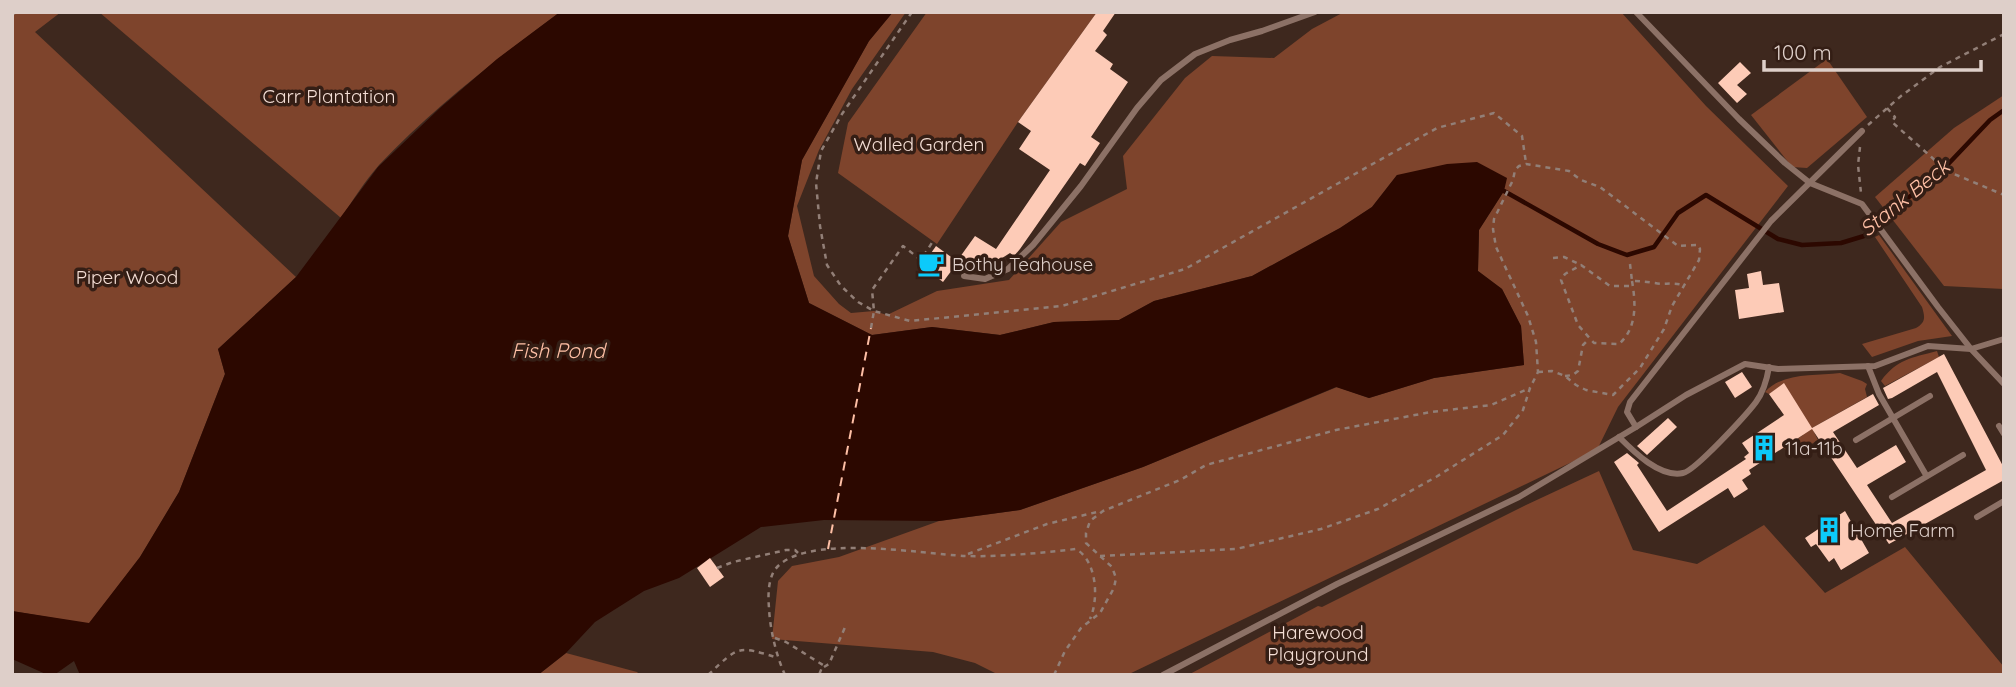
<svg xmlns="http://www.w3.org/2000/svg" width="2016" height="687" font-family="Quicksand,sans-serif">
<style>
.green{fill:#7e442c}
.water{fill:#2c0800}
.lines{fill:none;stroke-linecap:round;stroke-linejoin:round}
.stream{stroke:#2c0800;stroke-width:4.5}
.ferry{stroke:#febfa5;stroke-width:2;stroke-dasharray:9 7;stroke-linecap:butt}
.building{fill:#fdcbb7}
.path{stroke:#927f77;stroke-width:2.5;stroke-dasharray:5 5;stroke-linecap:butt}
.lane{stroke:#8c7166;stroke-width:6}
.labels{text-anchor:middle;stroke-width:7;stroke-linejoin:round;paint-order:stroke}
.park-label{font-size:19px;fill:#f4ded5;stroke:#341e15}
.poi-label{font-size:19px;fill:#decfc9;stroke:#341e15;text-anchor:start}
.water-label{font-size:21px;font-style:italic;fill:#febfa5;stroke:#341e15}
</style>
<rect width="100%" height="100%" fill="#3e281e"/>
<g class="green">
<path d="M12 12H61L35 32 296 277 218 349 225 374 179 492 140 557 89 624 12 611Z"/>
<path d="M99 12H560C497 59 433 108 379 165 365 181 353 200 341 218Z"/>
<path d="M893 12H906L852 89 819 150 797 206 814 276 839 304 851 313 874 311 887 315 937 291 1009 280 1061 222 1127 189 1123 156 1185 78 1212 56 1274 58 1312 29 1344 12H1621L1706 106 1788 186 1618 407 1597 450 1127 675H999L975 663 933 652 772 639 778 581 792 566 839 557 939 521 1020 510 1143 467 1337 387 1369 398 1434 378 1524 365 1521 326 1502 289 1478 271 1479 230 1504 191 1397 175 1372 207 1340 228 1252 276 1154 301 1119 320 1054 322 1000 335 932 327 872 335 809 303 788 236 802 160 869 41Z"/>
<path d="M927 12H1097L1018 122 937 244 838 173 848 123Z"/>
<path d="M1827 59 1867 117 1807 168 1792 167 1751 115Z"/>
<path d="M2004 95V289L1944 286 1875 197 1954 128Z"/>
<path d="M1879 235 1952 336 1918 341 1872 357 1862 344 1916 328C1926 322 1925 317 1922 307L1875 237Z"/>
<path d="M1937 351 1939 357 1885 386 1881 381C1897 359 1911 358 1937 351Z"/>
<path d="M1840 373 1862 381 1867 384 1865 389 1867 397 1812 428 1818 440 1791 457 1784 448 1803 435 1805 418 1784 384 1769 394 1765 392C1783 372 1815 376 1840 373Z"/>
<path d="M1599 471 1633 550 1697 564 1764 525 1825 593 1905 547 2004 667V675H1188L1318 606 1322 607 1526 505Z"/>
<path d="M566 653 637 672 640 675H538Z"/>
</g>
<path class="water" d="M560 12H893L869 41 802 160 788 236 809 303 872 335 932 327 1000 335 1054 322 1119 320 1154 301 1252 276 1340 228 1372 207 1397 175 1447 164 1477 162 1507 178 1504 191 1479 230 1478 271 1502 289 1521 326 1524 365 1434 378 1369 398 1336 387 1143 467 1020 510 939 521 824 520 761 527 679 578 644 591 595 622 566 653 538 675H80L74 661 54 675H48L12 659V611L89 623 140 557 179 492 225 374 218 349 296 277 378 167 440 108 497 59Z"/>
<g class="lines">
<path class="stream" d="M1504 191 1598 244 1627 255 1654 247 1678 213 1706 195 1778 239 1802 245 1841 243 1864 236 1891 210 1934 179 1990 120 2004 110"/>
<path class="ferry" d="M828 549 871 328"/>
</g>
<g class="building">
<path d="M1097 12H1116L1103 31 1107 35 1095 51 1113 64 1110 69 1128 82 1091 137 1100 143 1085 166 1080 163 1020 249 1014 256 1010 253 988 267 982 273 960 257 975 236 996 249 1050 170 1019 149 1031 131 1018 122Z"/>
<path d="M1740 62 1751 73 1737 85 1747 94 1737 103 1718 83Z"/>
<path d="M936 246 958 262 943 282 922 266Z"/>
<path d="M1761 271 1763 285 1779 283 1784 312 1739 319 1735 290 1749 288 1747 274Z"/>
<path d="M1944 354 2004 468V480L1889 544 1812 429 1749 470 1751 474 1742 480 1748 489 1734 498 1728 488 1659 532 1614 462 1627 453 1639 463 1637 465 1667 511 1746 459 1744 457 1749 453 1742 443 1784 415 1769 394 1784 383 1812 428 1873 394 1879 405 1833 432 1857 468 1896 445 1906 462 1867 485 1892 523 1986 470 1937 372 1892 398 1888 399 1883 388Z"/>
<path d="M1742 372 1752 387 1735 398 1725 382Z"/>
<path d="M1668 418 1677 427 1647 455 1637 446Z"/>
<path d="M1845 511 1869 553 1841 570 1834 558 1829 562 1816 544 1811 547 1805 538Z"/>
<path d="M710 558 724 577 710 587 697 568Z"/>
</g>
<g class="lines">
<g class="path">
<path d="M912 12 842 114 821 151 816 183 820 226 827 265 841 286 858 302 874 311 910 321 1062 306 1185 269 1437 128 1494 113 1522 136 1526 163"/>
<path d="M12 15 16 12"/>
<path d="M1887 108 1895 117 1892 122 1947 171 2004 195"/>
<path d="M1868 125 1901 96 1940 67 2004 34"/>
<path d="M1860 147 1858 165 1861 193"/>
<path d="M1553 258 1564 257 1581 265"/>
<path d="M1630 264 1632 281C1640 281 1647 282 1655 283 1665 285 1672 282 1683 285"/>
<path d="M1632 281C1636 304 1637 328 1619 344L1594 343 1578 325 1561 280 1565 274 1581 265 1610 286H1632"/>
<path d="M871 328 874 311 872 290 903 246 921 260 933 241"/>
<path d="M1565 376 1573 375 1578 371 1583 345 1589 339"/>
<path d="M968 554 1047 524 1101 511"/>
<path d="M1100 556 1236 549 1321 529 1378 509 1436 477 1503 435 1523 410 1530 388 1538 372 1536 342 1528 316 1496 247 1493 229 1494 219 1513 180 1515 170 1519 166 1526 164 1569 171 1581 180 1600 187 1678 246 1698 245 1700 249 1699 260 1672 306 1664 329 1640 368 1613 395 1586 390 1576 385 1565 376 1552 371 1538 372"/>
<path d="M717 568 733 562 786 550H795L798 553"/>
<path d="M775 638 786 642 823 665 819 675"/>
<path d="M824 667 829 664 846 625"/>
<path d="M708 675C739 646 737 645 778 658"/>
<path d="M785 675C776 655 770 629 769 608 768 596 768 582 774 571 799 532 923 554 965 556 1002 557 1039 553 1076 549 1097 561 1099 599 1090 619"/>
<path d="M1054 675 1065 651 1081 628 1100 613 1114 588 1116 578 1112 567 1086 543V533L1090 521 1103 511 1180 480 1206 465 1336 430 1431 412 1491 405 1530 388"/>
</g>
<g class="lane">
<path d="M1636 12 1739 119 1785 163 1810 183 1862 204 1938 307 1971 349 2004 384"/>
<path d="M964 276 985 279 1008 269 1033 245 1081 186 1137 108 1161 80 1195 54 1230 40 1262 31 1315 12"/>
<path d="M1868 366 1879 394 1926 475"/>
<path d="M1999 426 2004 434"/>
<path d="M1636 427 1627 412 1630 402 1771 221 1862 131"/>
<path d="M1619 437C1634 452 1660 478 1683 473 1695 471 1747 414 1756 402 1764 391 1767 379 1769 367"/>
<path d="M1856 440 1930 396"/>
<path d="M1892 497 1963 455"/>
<path d="M1977 517 2004 501"/>
<path d="M1163 675 1337 584 1519 497 1636 427 1686 395 1745 364 1778 369 1875 366 1928 346 1971 349 2004 339"/>
</g>
</g>
<defs>
<g id="cafe-bare" transform="scale(2.1)"><path d="M-5.5-4.5H6V0H3Q3 3.5 0 3.5H-2.5Q-5.5 3.5-5.5 0ZM3-3.2v2h1.7v-2ZM-6 4.5H4V6H-6Z" fill="#0ccafa" stroke="#341e15" stroke-width="2.5" paint-order="stroke"/></g>
<g id="building-bare" transform="scale(2.1)"><path d="M-4-6H4V6H1V3H-1V6H-4ZM-2.5-4.3h1.7v1.8h-1.7ZM.8-4.3h1.7v1.8H.8ZM-2.5-1h1.7V.8h-1.7ZM.8-1h1.7V.8H.8Z" fill="#0ccafa" stroke="#341e15" stroke-width="2.5" paint-order="stroke"/></g>
</defs>
<g fill-rule="evenodd">
<use href="#cafe-bare" x="931" y="264"/>
<use href="#building-bare" x="1764" y="448"/>
<use href="#building-bare" x="1829" y="530"/>
</g>
<g class="labels">
<g class="park-label">
<text x="329" y="103">Carr Plantation</text>
<text x="919" y="151">Walled Garden</text>
<text x="127" y="284">Piper Wood</text>
<text x="1318" y="639">Harewood<tspan x="1318" dy="22">Playground</tspan></text>
</g>
<g class="poi-label">
<text x="952" y="271">Bothy Teahouse</text>
<text x="1785" y="455">11a-11b</text>
<text x="1850" y="537">Home Farm</text>
</g>
<g class="water-label">
<text transform="translate(1905 198) rotate(-39)" y="7">Stank Beck</text>
<text x="558" y="358">Fish Pond</text>
</g>
</g>
<rect width="2016" height="687" fill="none" stroke="#decfc9" stroke-width="28"/>
<path d="M1764 60v10h217v-10" fill="none" stroke="#decfc9" stroke-width="3.5"/>
<text x="1774" y="60" font-size="21" fill="#decfc9" stroke="#341e15" stroke-width="5" paint-order="stroke">100 m</text>
</svg>
